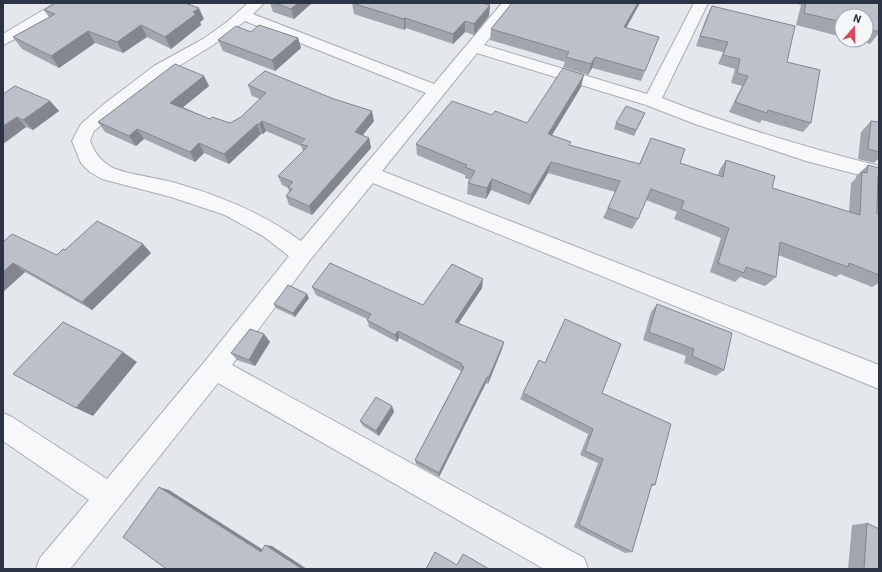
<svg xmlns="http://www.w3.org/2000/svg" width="882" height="572" font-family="Barlow,sans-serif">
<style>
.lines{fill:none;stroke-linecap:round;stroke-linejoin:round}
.minor-casing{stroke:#a9aeb7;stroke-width:2}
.minor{fill:#f7f8fa;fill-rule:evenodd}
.wall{fill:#a1a5ae}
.shaded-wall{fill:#83868d}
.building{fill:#bbc0ca;stroke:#83868d}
</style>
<rect width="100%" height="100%" fill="#e4e7ec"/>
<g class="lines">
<g class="minor-casing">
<g id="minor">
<path d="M55 3H72L70 6 27 33 3 45V34Z"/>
<path d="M248 3H264L253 14 434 84 502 3H517L484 45 647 94 694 3H708L662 98C733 126 805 147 879 166V180L806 161 695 124 646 105 477 53 382 171 879 365V389L373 183 310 260 232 365 584 558 588 569H544L218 383 70 569H36L40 558 89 500 3 441V413L12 417 107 479 206 360 289 256 263 236 225 215 171 197 102 179 90 172 81 163 72 141 81 124 104 104 154 66 203 39 227 22ZM245 21 426 93 301 241C262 213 219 195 172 182 156 178 127 174 113 168 100 161 95 153 90 141L94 131 116 112 166 74 213 45Z"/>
</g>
</g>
<use href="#minor" class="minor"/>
</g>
<g class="wall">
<path d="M270 3H312L294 19 273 12Z"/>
<path d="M352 3 490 5 489 16 474 35 465 32 453 44 406 28 404 30 354 14Z"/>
<path d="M512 3H640L626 28 659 37 641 81 592 68 588 75 563 67 565 62 490 40 491 29Z"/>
<path d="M794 3H879V33L870 44 855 40H866V16H842V37L796 25 801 5Z"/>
<path d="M712 6 787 62 811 123 803 132 762 120 760 123 729 112 742 86 731 83 735 69 718 64 723 52 696 46 707 16Z"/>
<path d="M44 10 204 19 200 22 201 25 171 49 147 37 123 53 95 43 59 68 22 49 13 37 49 17Z"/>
<path d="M251 32 298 38 301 48 275 71 223 51 218 40Z"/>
<path d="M204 76 209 86 183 107 210 119 230 123 241 117 260 99 252 96 248 85 374 121 363 135 369 138 371 148 312 215 289 205 286 196 289 192 288 188 282 185 278 176 303 151 301 146 266 131 263 134H261L229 164 204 153 195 162 144 139 136 146 105 132 98 122Z"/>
<path d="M581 87 552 135 570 145 639 164 651 138 680 163 718 176 719 171 726 160 772 188 849 212 851 183 856 178V176L868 165 879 168V182L878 183 877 214H879V283L872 287 840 274 836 277 778 255 776 277 765 286 740 277 735 282 710 272 721 238 674 219 677 212 646 200 638 219 632 229 603 218 615 192 548 173 529 205 491 190 486 199 467 194 468 183 470 180 465 178V175L417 155 416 144 492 115 527 123Z"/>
<path d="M3 94 50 101 59 111 33 130 26 127 3 144Z"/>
<path d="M645 113 634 136 614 129 616 123Z"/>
<path d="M871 121 879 122V158L874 163 858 159 861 132Z"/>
<path d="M3 242 57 255 65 250 151 253 92 310 25 272 3 292Z"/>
<path d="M312 287 423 305 482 288 458 324 504 342 502 349 488 384 486 383 439 477 416 464 415 460 461 371 399 338 397 342 369 327 367 319 316 295Z"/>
<path d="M309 298 295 317 276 308 274 304Z"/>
<path d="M657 304 724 370 716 376 684 363 686 356 643 340 651 312Z"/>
<path d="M264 334 270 342 255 366 237 360 231 353Z"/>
<path d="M539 360 602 393 655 485 651 487 632 552 625 553 574 527 598 463 580 455 588 434 520 399Z"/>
<path d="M392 406 394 412 379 436 363 426 360 421Z"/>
<path d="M867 523 879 569H848L852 525Z"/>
</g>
<g class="shaded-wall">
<path d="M298 3H312L294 19 291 9Z"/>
<path d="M638 3H640L621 37 624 27Z"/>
<path d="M490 5 489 16 474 35V24Z"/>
<path d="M199 8 204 19 200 22 201 25 171 49 165 37 193 12Z"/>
<path d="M405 18 406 28 404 30V19Z"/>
<path d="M465 21V32L453 44V34Z"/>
<path d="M141 25 147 37 123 53 117 42Z"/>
<path d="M88 31 95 43 59 68 51 56Z"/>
<path d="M298 38 301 48 275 71 272 60Z"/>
<path d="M595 57 592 68 588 75 591 64Z"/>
<path d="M584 75 581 87 546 145 548 134Z"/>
<path d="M204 76 209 86 176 113 170 103Z"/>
<path d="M50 101 59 111 33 130 23 120Z"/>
<path d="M372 111 374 121 357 142 355 132Z"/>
<path d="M17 117 26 127 3 144V126Z"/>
<path d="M262 121 266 131 263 134 259 124Z"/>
<path d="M257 124 261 134 229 164 224 154Z"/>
<path d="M137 129 144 139 136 146 129 136Z"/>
<path d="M369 138 371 148 312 215 309 206Z"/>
<path d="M199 143 204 153 195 162 190 152Z"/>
<path d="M551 162 548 173 529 205 531 195Z"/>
<path d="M492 179 491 190 486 199 487 188Z"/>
<path d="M143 244 151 253 92 310 82 302Z"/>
<path d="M13 263 25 272 3 292V272Z"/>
<path d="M483 279 482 288 454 330 455 322Z"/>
<path d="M307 294 309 298 295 317 293 313Z"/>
<path d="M398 331 399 338 397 342 395 335Z"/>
<path d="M264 334 270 342 255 366 249 360Z"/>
<path d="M504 342 502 349 488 384 489 377Z"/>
<path d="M123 352 137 362 93 416 76 408Z"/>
<path d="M487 377 486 383 439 477V473Z"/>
<path d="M392 406 394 412 379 436 376 431Z"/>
<path d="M159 487 169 490 268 553 261 552Z"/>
<path d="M265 545 272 546 307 569H302Z"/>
</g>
<g class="building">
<path d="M56 3H185L199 8 193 12 196 14 165 37 141 25 117 42 88 31 51 56 13 37 55 14 44 10Z"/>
<path d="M275 3H298L291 9Z"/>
<path d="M352 3H483L490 5 474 24 465 21 453 34 405 18 404 19Z"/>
<path d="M512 3H638L624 27 659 37 645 71 595 57 591 64 566 57 569 52 491 29Z"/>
<path d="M806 3H879V32L866 28V16H842V22L804 13Z"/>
<path d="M712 6 795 26 787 62 820 70 811 123 768 110 767 113 735 102 748 76 737 73 740 59 723 55 728 42 700 36Z"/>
<path d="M259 25 298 38 272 60 218 40 236 26 251 32Z"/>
<path d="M175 64 204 76 170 103 210 119 212 117 230 123 241 117 266 93 248 85 265 71 334 99 372 111 355 132 369 138 309 206 286 196 292 189 288 187 293 182 278 176 308 146 300 144 305 139 262 121 259 124H257L224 154 199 143 190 152 137 129 129 136 98 122Z"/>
<path d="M563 68 584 75 548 134 571 142 569 145 640 164 651 138 685 149 680 163 723 177 726 160 775 176 772 188 860 215 862 172 867 173 868 165 879 168V177L878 176 877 214H879V275L849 263 848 267 780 242 776 277 746 267 744 273 718 263 729 228 681 209 684 201 651 189 638 219 608 208 620 181 551 162 531 195 492 179 487 188 468 183 475 171 465 167 467 165 416 144 452 101 492 115 495 111 527 123Z"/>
<path d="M15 86 50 101 23 120 17 117 3 126V94Z"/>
<path d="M626 106 645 113 636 130 616 123Z"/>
<path d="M871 121 879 122V152L868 149Z"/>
<path d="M97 221 143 244 82 302 13 263 3 272V242L12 234 57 255 63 249 65 250Z"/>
<path d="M330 263 423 305 452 264 483 279 455 322 504 342 489 377H487L439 473 415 460 464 367 461 366 462 364 398 331 395 335 367 320 371 314 312 287Z"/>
<path d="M288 285 307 294 293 313 274 304Z"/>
<path d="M657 304 732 333 724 370 692 356 694 349 649 332Z"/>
<path d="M565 319 621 344 602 393 671 424 655 485 652 484 632 552 579 525 603 459 585 451 593 429 523 393 539 360 545 363Z"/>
<path d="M63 322 123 352 76 408 13 374Z"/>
<path d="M250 329 264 334 249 360 231 353Z"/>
<path d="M376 397 392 406 376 431 360 421Z"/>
<path d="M159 487 261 552 265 545 302 569H164L165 568 123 537Z"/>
<path d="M867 523 879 529V569H864Z"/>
<path d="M435 552 457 565 463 554 489 569H426Z"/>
</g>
<rect width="882" height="572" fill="none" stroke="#2b3445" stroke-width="8"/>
<g transform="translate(854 28) rotate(20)"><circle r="19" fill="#f4f6f9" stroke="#a4a8b1"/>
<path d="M0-3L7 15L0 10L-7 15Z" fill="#d1495b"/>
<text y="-6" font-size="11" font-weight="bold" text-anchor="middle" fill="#2b3445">N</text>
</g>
</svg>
